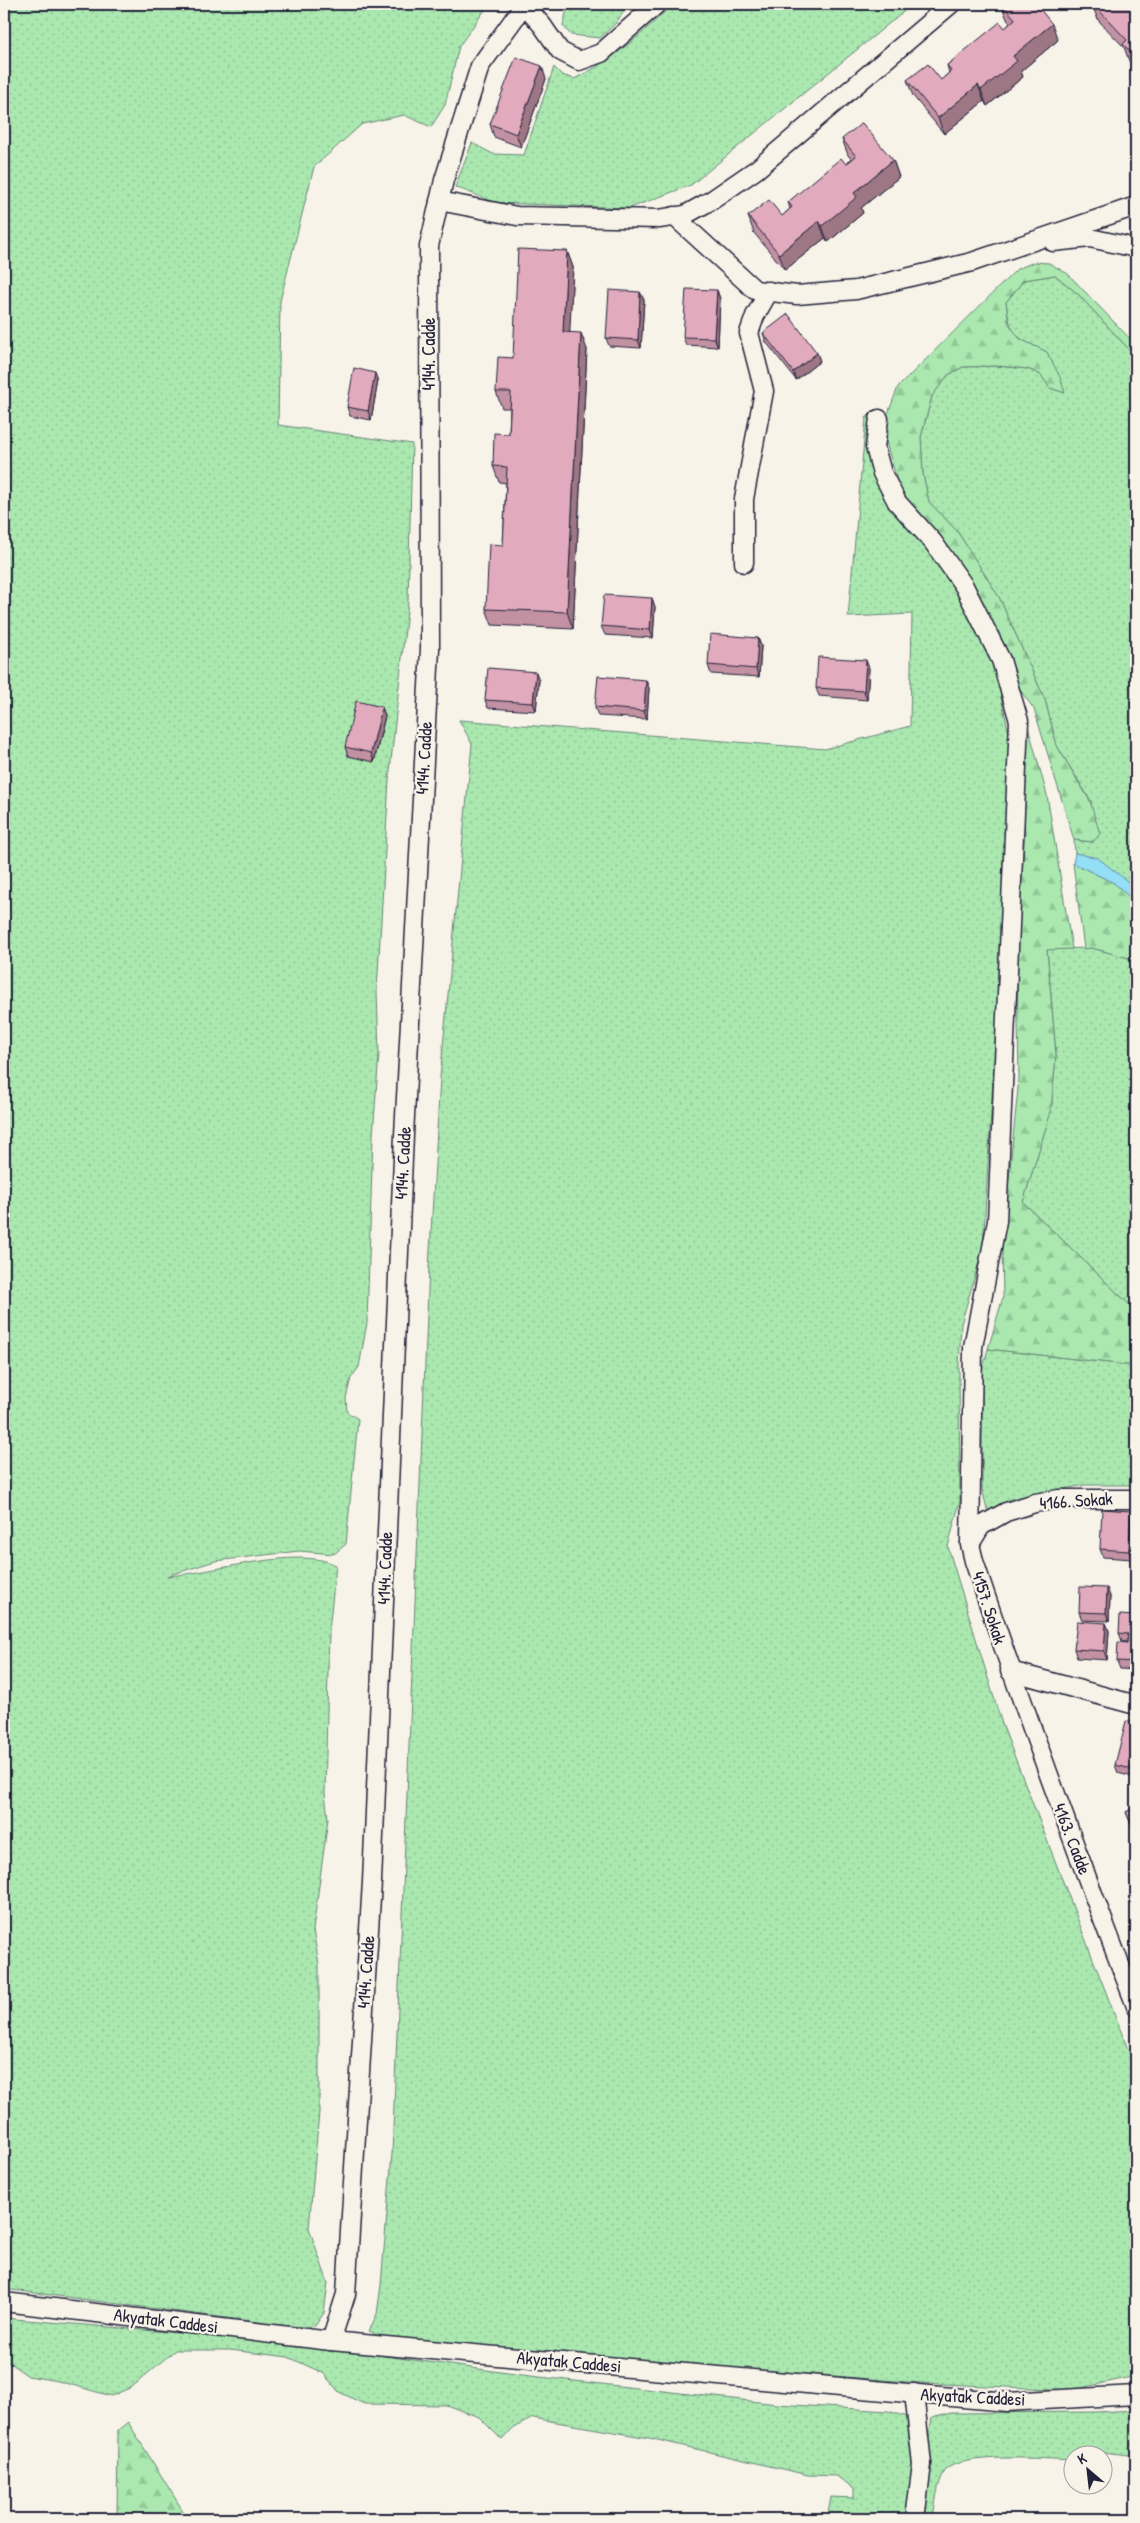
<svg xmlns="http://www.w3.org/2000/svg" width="1140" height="2523" font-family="'Patrick Hand',sans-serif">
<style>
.grass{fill:url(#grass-dots);stroke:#668576}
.forest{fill:url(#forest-firs);stroke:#668576}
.water{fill:#94def6;stroke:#6693ab}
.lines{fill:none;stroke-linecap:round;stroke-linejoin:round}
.street-casing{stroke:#22223b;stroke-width:21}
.street{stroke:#f7f3e8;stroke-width:18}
.wall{fill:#c292a3;stroke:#22223b}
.shaded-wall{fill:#9e7784;stroke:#22223b}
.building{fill:#e1aabd;stroke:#22223b}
.labels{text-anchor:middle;stroke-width:4.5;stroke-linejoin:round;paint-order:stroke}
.street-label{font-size:18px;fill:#22223b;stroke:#f7f3e8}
</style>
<defs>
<pattern id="grass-dots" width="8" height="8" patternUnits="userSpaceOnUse" patternTransform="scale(1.25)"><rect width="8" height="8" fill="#aae8b0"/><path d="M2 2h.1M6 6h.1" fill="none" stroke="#92c798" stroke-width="1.8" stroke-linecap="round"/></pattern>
<pattern id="forest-firs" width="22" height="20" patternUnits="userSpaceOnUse" patternTransform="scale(1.25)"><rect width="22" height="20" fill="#aae8b0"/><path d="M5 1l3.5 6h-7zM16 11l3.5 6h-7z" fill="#92c798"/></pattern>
</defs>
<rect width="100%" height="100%" fill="#f7f3e8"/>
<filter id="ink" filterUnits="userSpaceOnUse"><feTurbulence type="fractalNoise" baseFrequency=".02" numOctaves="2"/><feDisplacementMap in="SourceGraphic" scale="10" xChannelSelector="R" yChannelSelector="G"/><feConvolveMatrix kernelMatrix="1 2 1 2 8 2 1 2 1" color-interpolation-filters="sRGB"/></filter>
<g filter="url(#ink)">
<g class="grass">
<path d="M4 4H493L487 7 459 46 445 105 431 127 404 115 362 124 314 167 280 301 278 425 412 444 408 601 389 780 377 991 379 1053 373 1135 367 1323 359 1367 351 1378 346 1398 347 1412 358 1419 346 1544 334 1554 299 1551 215 1561 167 1576C210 1574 298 1545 336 1565L329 1631 325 1793 328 1819 313 1930 319 1964V2112L309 2228 328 2283 324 2313 315 2326 296 2327 4 2289Z"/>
<path d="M568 4H629L616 23 600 38 571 35 563 26Z"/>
<path d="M673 4H913L691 185 630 208 497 203 455 187 472 143 493 154 524 155 554 67 562 75 574 79C615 59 640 35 673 4Z"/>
<path d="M1055 275 1078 294 1136 357V888L1098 859 1075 853 1074 840 1093 842 1091 801 1057 746 1045 700 999 597 957 531 929 502 923 474 921 437 932 396 948 375 963 367 997 366 1028 369 1041 375 1050 388 1065 393 1047 352C1017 338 1010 337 1006 302L1024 280Z"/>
<path d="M875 409 868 445 872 471 890 507 931 550 963 596 993 661 1010 738 1009 807 983 1248 961 1324 959 1368 960 1501 948 1547 1002 1724 1136 2070V2376L1072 2390 921 2383 547 2353 379 2336 369 2331 377 2314 381 2285 392 2154 429 1267 440 1078 472 744 459 720 825 749 910 726 912 614 848 617 866 418Z"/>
<path d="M1092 948 1136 960V1311L1023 1202 1051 1111 1056 1055 1047 949Z"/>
<path d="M988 1349 1136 1366V1485H1085L1010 1499 988 1513 982 1489V1371Z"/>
<path d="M4 2318 225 2337 363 2353 522 2375 777 2404 888 2411 911 2418 915 2461 910 2519H827L831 2497 854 2498V2488L836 2476 808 2475 649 2438 533 2418 513 2428 502 2440 479 2417 446 2405 364 2404 339 2392 323 2373 288 2357 230 2350H175L132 2387 111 2396 58 2381 28 2376 4 2359Z"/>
<path d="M1136 2410V2456L1103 2452 1090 2455 1072 2456V2460C1050 2459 957 2452 945 2471 937 2483 935 2505 933 2519H922C931 2485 924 2451 932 2418L951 2413 1096 2412Z"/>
</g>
<g class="forest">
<path d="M1034 262 1049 263 1068 274 1136 345V357L1078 294 1055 275 1024 280 1006 302 1009 324 1020 339 1047 352 1060 377 1065 393 1050 388 1041 375 1028 369 997 366 963 367 948 375 932 396 921 437 923 474 929 502 957 531 999 597 1045 700 1057 746 1090 801 1100 834 1093 842 1074 840 1034 709 1017 686 983 602 920 513 900 491 884 435 887 416 898 387 1017 269Z"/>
<path d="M1026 719 1047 795 1072 949 1047 950 1056 1055 1051 1111 1023 1202 1136 1311V1366L988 1349 1003 1297 1002 1249 1019 1078 1017 964 1024 842Z"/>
<path d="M1073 863 1114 883 1136 903V960L1092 948 1084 949Z"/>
<path d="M128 2422 188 2519H117L118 2430Z"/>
</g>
<path class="water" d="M1075 853 1098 858 1136 888V903L1114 883 1073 863Z"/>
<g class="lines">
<g class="street-casing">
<g id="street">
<path d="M524 5 542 25 560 51 579 61 601 53 657 4"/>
<path d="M439 201 517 216 659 219 685 215 712 200 757 169 951 4"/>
<path d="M674 216 755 290 797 295 856 290 972 262 1136 206"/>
<path d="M1053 242 1090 238 1136 248"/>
<path d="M879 419 875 447 882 473 897 502 933 542 964 586 1001 660 1019 721 997 1221 973 1347 970 1544 974 1561C1024 1711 1079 1859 1136 2006"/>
<path d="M744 563V499L764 391 749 333 755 316 769 291"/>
<path d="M970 1544 981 1526 1006 1512 1035 1503 1059 1499H1136"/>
<path d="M1010 1671 1136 1705"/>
<path d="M4 2302 331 2341 1007 2402 1136 2395"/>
<path d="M331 2341 346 2294 372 1882 404 1135 430 649 429 246 444 180 480 66 525 4"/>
<path d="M914 2393 922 2464 915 2519"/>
</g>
</g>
<use href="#street" class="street"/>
</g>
<g class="wall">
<path d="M1001 4 1058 40 1021 71 1023 77 987 106 984 101 944 134 913 96 907 80H941L949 73 947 65 1005 28 1010 23 1007 19Z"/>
<path d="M1092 4H1136V68L1129 61 1124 47 1098 20Z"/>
<path d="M546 79 521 147 494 137 490 124Z"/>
<path d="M842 139 893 160 899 177 861 208 863 213 828 242 825 238 785 270 754 233 748 216H782L790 209 788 202 846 164 851 159 848 155Z"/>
<path d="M567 251 573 267 569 332 587 349 573 629 492 625 486 609 503 545 506 483 499 482 493 466 509 434 510 408H502L496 392Z"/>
<path d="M717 290 720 299 718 347 686 345 683 337Z"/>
<path d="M640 292 644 300 641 348 609 346 606 338Z"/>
<path d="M763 333 817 353 820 361 796 380 766 342Z"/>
<path d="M378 381 371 420 350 416 347 407Z"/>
<path d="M652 598 655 607 653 638 605 635 601 626Z"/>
<path d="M758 638 761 646 759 677 711 674 708 665Z"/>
<path d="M869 668 867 700 819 696 816 688Z"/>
<path d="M539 680 536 711 488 708 485 700Z"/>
<path d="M649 688 647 719 598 716 595 707Z"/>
<path d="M382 707 385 716 374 762 348 756 345 747Z"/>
<path d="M1131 1511 1134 1520 1132 1559 1103 1557 1100 1549Z"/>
<path d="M1110 1596 1109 1621 1082 1620 1079 1612Z"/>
<path d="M1136 1616V1670L1120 1669 1117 1661 1127 1642 1122 1641 1119 1633Z"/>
<path d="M1106 1623 1109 1631 1107 1660 1077 1658 1074 1649Z"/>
<path d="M1136 1724V1778L1118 1773 1115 1765Z"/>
<path d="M1136 1807V1833L1135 1834 1126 1812Z"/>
</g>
<g class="shaded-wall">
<path d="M1130 4H1136V20Z"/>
<path d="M1052 24 1058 40 1021 71 1023 77 987 106 981 90 1013 56Z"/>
<path d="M542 66 546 79 521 147 516 134Z"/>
<path d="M978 85 984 101 944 134 938 118Z"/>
<path d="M893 160 899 177 861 208 863 213 828 242 822 226 854 193Z"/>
<path d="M819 221 825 238 785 270 779 254Z"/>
<path d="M567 251 573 267 569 348 563 332Z"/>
<path d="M717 290 720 299 718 347 714 338Z"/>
<path d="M640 292 644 300 641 348 638 340Z"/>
<path d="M581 333 587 349 573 629 567 612Z"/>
<path d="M817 353 820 361 796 380 793 372Z"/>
<path d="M375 373 378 381 371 420 368 411Z"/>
<path d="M652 598 655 607 653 638 650 630Z"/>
<path d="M758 638 761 646 759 677 756 669Z"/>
<path d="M866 660 869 668 867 700 864 691Z"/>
<path d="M536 672 539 680 536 711 533 703Z"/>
<path d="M646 680 649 688 647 719 644 711Z"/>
<path d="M382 707 385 716 374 762 371 753Z"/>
<path d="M1131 1511 1134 1520 1132 1559 1129 1551Z"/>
<path d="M1107 1588 1110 1596 1109 1621 1106 1613Z"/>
<path d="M1106 1623 1109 1631 1107 1660 1104 1651Z"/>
</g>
<g class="building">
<path d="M1002 4H1036L1052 24 1013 56 1017 61 981 90 978 85 938 118 907 80 928 64 941 80 951 71 947 65 1000 22 1005 28 1015 19Z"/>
<path d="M1093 4H1130L1136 10V58L1123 44 1127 40Z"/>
<path d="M516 57 542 66 516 134 490 124Z"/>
<path d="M862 123 893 160 854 193 857 197 822 226 819 221 779 254 748 216 769 200 782 216 792 207 788 202 841 158 846 164 856 156 842 139Z"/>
<path d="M518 249 567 251 563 332 581 333 567 612 486 609 489 544 503 545 507 467 493 466 494 433 509 434 511 392H496L498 357 513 358Z"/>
<path d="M686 289 717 290 714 338 683 337Z"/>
<path d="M609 290 640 292 638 340 606 338Z"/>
<path d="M788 314 817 353 793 372 763 333Z"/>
<path d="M354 368 375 373 368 411 347 407Z"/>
<path d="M604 595 652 598 650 630 601 626Z"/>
<path d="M710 634 758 638 756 669 708 665Z"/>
<path d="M818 657 866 660 864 691 816 688Z"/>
<path d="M488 668 536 672 533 703 485 700Z"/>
<path d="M598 676 646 680 644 711 595 707Z"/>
<path d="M356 701 382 707 371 753 345 747Z"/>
<path d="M1102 1509 1131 1511 1129 1551 1100 1549Z"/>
<path d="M1080 1587 1107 1588 1106 1613 1079 1612Z"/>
<path d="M1120 1615 1136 1616V1662L1117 1661 1118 1642 1127 1643 1128 1634 1119 1633Z"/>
<path d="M1077 1621 1106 1623 1104 1651 1074 1649Z"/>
<path d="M1126 1721 1136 1724V1770L1115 1765Z"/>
<path d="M1136 1807V1824L1132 1826 1126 1812Z"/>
</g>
</g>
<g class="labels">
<g class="street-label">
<text transform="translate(429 354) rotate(-90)" y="6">4144. Cadde</text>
<text transform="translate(424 758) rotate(-87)" y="6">4144. Cadde</text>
<text transform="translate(403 1163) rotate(-87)" y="6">4144. Cadde</text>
<text transform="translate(1076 1501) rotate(-4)" y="6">4166. Sokak</text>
<text transform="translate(385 1568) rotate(-88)" y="6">4144. Cadde</text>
<text transform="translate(989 1608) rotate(72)" y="6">4157. Sokak</text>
<text transform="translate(1072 1839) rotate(69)" y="6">4163. Cadde</text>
<text transform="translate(366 1972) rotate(-86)" y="6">4144. Cadde</text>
<text transform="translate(166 2321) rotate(7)" y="6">Akyatak Caddesi</text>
<text transform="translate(569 2362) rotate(5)" y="6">Akyatak Caddesi</text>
<text transform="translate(973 2397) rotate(3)" y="6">Akyatak Caddesi</text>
</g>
</g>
<rect width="1140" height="2523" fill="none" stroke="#f7f3e8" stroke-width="20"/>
<rect x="10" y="10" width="1120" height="2503" fill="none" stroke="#22223b" stroke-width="2" filter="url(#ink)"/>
<g transform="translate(1088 2470) rotate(332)"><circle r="24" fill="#f7f3e8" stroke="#a29fa3"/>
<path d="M0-4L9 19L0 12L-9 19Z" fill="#22223b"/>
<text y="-8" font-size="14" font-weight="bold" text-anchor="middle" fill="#22223b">K</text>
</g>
</svg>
